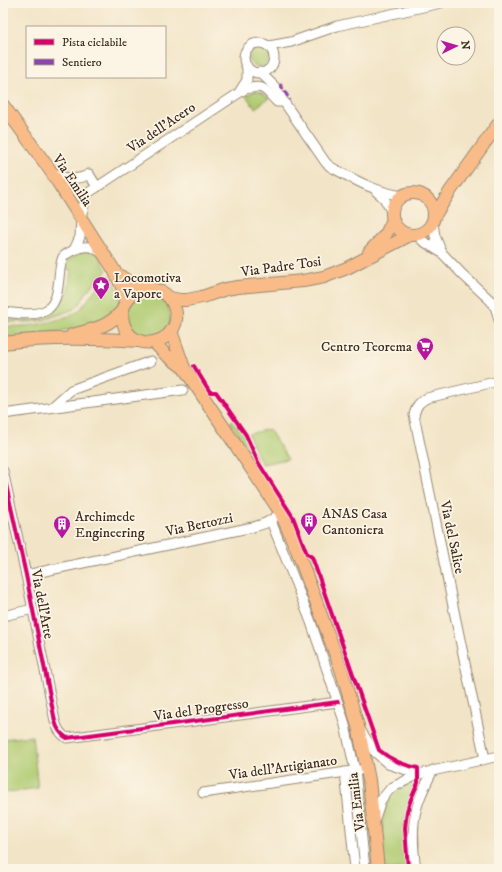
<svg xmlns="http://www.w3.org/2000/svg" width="502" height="872" font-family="'IM FELL DW Pica',serif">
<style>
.green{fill:#aeca70;stroke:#747a47}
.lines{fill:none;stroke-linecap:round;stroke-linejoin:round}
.minor-casing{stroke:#968772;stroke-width:11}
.major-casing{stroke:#968772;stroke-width:14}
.minor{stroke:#fff;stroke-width:9}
.major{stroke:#f9bc89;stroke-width:12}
.quiet{stroke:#8e44ad;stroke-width:3;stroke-dasharray:6 3;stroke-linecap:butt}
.cycleway-casing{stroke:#fcf5e5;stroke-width:6}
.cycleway{stroke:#d6006c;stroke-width:4}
.labels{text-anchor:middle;stroke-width:3.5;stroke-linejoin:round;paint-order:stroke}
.street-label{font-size:14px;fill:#3b2a1e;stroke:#fcf5e5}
.poi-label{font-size:14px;fill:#3b2a1e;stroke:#fcf5e5;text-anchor:start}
</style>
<rect width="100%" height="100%" fill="#fcf5e5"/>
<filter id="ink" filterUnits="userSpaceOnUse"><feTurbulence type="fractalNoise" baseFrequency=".025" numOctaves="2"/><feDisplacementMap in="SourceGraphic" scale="8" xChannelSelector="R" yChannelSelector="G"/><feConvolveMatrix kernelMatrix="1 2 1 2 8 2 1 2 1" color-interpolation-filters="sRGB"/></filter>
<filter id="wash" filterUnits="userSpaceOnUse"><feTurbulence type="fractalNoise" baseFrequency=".012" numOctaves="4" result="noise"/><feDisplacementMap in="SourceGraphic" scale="16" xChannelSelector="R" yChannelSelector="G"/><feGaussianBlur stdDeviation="0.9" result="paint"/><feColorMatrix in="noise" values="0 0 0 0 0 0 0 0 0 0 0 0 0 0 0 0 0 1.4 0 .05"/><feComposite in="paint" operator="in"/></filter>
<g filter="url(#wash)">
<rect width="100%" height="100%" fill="#f2e4c6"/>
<g class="green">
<circle cx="259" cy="57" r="10"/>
<path d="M257 91 262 93 269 98 255 108 246 96 253 92Z"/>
<path d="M84 250 93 251 99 256 107 271C100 277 93 284 87 292 83 298 80 305 74 309L45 320 30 322H3V318C16 320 38 323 49 315 56 311 59 304 61 297L67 298 71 270 64 269 68 260Z"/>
<path d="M109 275 120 292V302L115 312 111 318 74 329 40 334 3 337V326C25 327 44 325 65 317 71 315 77 313 81 308 91 297 96 285 109 275Z"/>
<path d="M145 294C160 294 167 300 170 314 170 319 170 323 168 327 166 330 162 333 159 336H139L129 327 126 313 133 301 138 297Z"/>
<path d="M234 420 245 436 257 462 230 422Z"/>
<path d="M269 429 288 459 262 464 248 434Z"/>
<path d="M32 736 38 788 3 793V739Z"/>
<path d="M416 782C414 791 408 803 406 812 402 831 404 850 407 869H383L380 831H383C381 805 390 790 416 782Z"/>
<path d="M420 782 421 785 413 869H410C409 854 406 837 408 821 410 808 415 795 420 782Z"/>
</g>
</g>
<g filter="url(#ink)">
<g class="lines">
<g class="minor-casing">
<g id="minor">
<circle cx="259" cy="58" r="15"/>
<path d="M269 46 291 42 337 26 441 3"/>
<path d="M260 72 275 87 284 102 326 163 331 167C355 180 375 192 403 196"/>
<path d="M240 91 247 80V66"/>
<path d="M51 171C62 178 77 182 89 174L97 187"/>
<path d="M376 191 384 198 392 213"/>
<path d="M433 223 435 236 442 253"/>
<path d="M417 235 423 241 442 253 463 275 491 301 496 309 499 320"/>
<path d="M74 250 80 237 81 218 86 194 88 193 245 89C265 84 264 89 277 102H284"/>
<path d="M3 312C16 313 37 317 48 309 59 300 58 282 60 269 61 265 61 261 63 257 66 253 74 250 79 248 90 245 93 247 102 253"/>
<path d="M52 407 71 390 151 361"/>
<path d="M3 414 183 390"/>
<path d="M3 471 26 575 55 721C57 729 60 734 67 738L338 702"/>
<path d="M271 521 311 622 344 721 355 770 365 869"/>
<path d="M26 575 253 527C261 525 269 523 275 517"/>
<path d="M3 616 33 609"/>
<path d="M361 731 374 751 388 764 419 774"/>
<path d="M485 759 453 606 414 415C417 405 418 403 427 398L499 381"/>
<path d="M345 772 355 869"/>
<path d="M203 793 360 770"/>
<path d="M374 821 381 800 391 788 419 774 499 756"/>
<path d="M416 869C413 849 411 827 417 807 420 795 427 782 433 770"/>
</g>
</g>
<g class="major-casing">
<g id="major">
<path d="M3 105 50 170 114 270 123 289 125 302"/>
<circle cx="413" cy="214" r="21"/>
<path d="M435 215 451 190 499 123"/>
<path d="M369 252 386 234 393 220"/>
<path d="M116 273C122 277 128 282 134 285 150 291 166 286 174 306 188 341 132 359 123 322 120 310 126 297 137 291 140 290 143 289 146 288"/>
<path d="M170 298 180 300H187L202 297 226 289 238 287 303 281 324 277 347 268 410 235"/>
<path d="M171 331 184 368 281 513 297 550 341 669 358 726 369 780 378 869"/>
<path d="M72 335C93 329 107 328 122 311"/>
<path d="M154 342 165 354 184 368"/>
<path d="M3 343C48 337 94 338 140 341"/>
</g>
</g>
<use href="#minor" class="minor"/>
<use href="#major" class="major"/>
<path class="quiet" d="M280 84 290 100"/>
<g class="cycleway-casing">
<g id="cycleway">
<path d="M194 366 210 392H216L246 435 258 462 293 517 307 554 312 557 379 750C391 760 402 765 418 768V783L411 799 407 811 405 828 408 869"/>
<path d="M3 471 26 575 55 721C57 729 60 734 67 738L338 702"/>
</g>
</g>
<use href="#cycleway" class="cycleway"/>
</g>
</g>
<defs>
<g id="sight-pin" transform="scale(0.9)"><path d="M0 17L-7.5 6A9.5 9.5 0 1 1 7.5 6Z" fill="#b5179e" stroke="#fcf5e5"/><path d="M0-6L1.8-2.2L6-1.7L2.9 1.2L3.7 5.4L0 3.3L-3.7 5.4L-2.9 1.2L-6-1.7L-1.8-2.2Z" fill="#fff"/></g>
<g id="supermarket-pin" transform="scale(0.9)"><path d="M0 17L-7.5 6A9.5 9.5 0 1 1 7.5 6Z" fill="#b5179e" stroke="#fcf5e5"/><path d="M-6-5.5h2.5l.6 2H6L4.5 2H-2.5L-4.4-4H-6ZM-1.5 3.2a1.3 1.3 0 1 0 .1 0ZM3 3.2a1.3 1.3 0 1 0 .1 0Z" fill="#fff"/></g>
<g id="building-pin" transform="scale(0.9)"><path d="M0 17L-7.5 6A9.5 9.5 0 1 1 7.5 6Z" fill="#b5179e" stroke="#fcf5e5"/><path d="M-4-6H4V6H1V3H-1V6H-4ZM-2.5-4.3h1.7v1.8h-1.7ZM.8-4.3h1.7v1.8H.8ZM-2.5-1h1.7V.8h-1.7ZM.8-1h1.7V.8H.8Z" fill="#fff"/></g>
</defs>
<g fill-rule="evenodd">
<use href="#sight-pin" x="101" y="285"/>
<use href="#supermarket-pin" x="425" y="346"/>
<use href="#building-pin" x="309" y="521"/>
<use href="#building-pin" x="62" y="524"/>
</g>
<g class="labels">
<g class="street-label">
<text transform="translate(161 127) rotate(-34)" y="5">Via dell'Acero</text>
<text transform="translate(73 180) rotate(56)" y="5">Via Emilia</text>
<text transform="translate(281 266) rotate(-8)" y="5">Via Padre Tosi</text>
<text transform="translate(199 524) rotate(-12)" y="5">Via Bertozzi</text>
<text transform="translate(453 537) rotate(78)" y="5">Via del Salice</text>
<text transform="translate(43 604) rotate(79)" y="5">Via dell'Arte</text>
<text transform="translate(201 709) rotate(-8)" y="5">Via del Progresso</text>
<text transform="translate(283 767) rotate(-8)" y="5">Via dell'Artigianato</text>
<text transform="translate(356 802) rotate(-97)" y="5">Via Emilia</text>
</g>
<g class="poi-label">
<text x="114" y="282">Locomotiva<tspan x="114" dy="16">a Vapore</tspan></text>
<text x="412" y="351" text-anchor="end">Centro Teorema</text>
<text x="322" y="518">ANAS Casa<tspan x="322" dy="16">Cantoniera</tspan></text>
<text x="75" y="521">Archimede<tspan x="75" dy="16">Engineering</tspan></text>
</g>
</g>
<rect width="502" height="872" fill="none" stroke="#fcf5e5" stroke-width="16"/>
<rect x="26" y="26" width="140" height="52" fill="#fcf5e5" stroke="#afa495"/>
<rect x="34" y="39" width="20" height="6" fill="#d6006c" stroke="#afa495"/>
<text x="62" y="46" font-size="12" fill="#3b2a1e">Pista ciclabile</text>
<rect x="34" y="59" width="20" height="6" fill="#8e44ad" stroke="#afa495"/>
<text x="62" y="66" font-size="12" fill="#3b2a1e">Sentiero</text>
<g transform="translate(456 46) rotate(85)"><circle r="19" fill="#fcf5e5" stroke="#afa495"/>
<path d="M0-3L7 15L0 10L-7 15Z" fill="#b5179e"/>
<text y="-6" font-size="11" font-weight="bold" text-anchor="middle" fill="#3b2a1e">N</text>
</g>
</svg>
